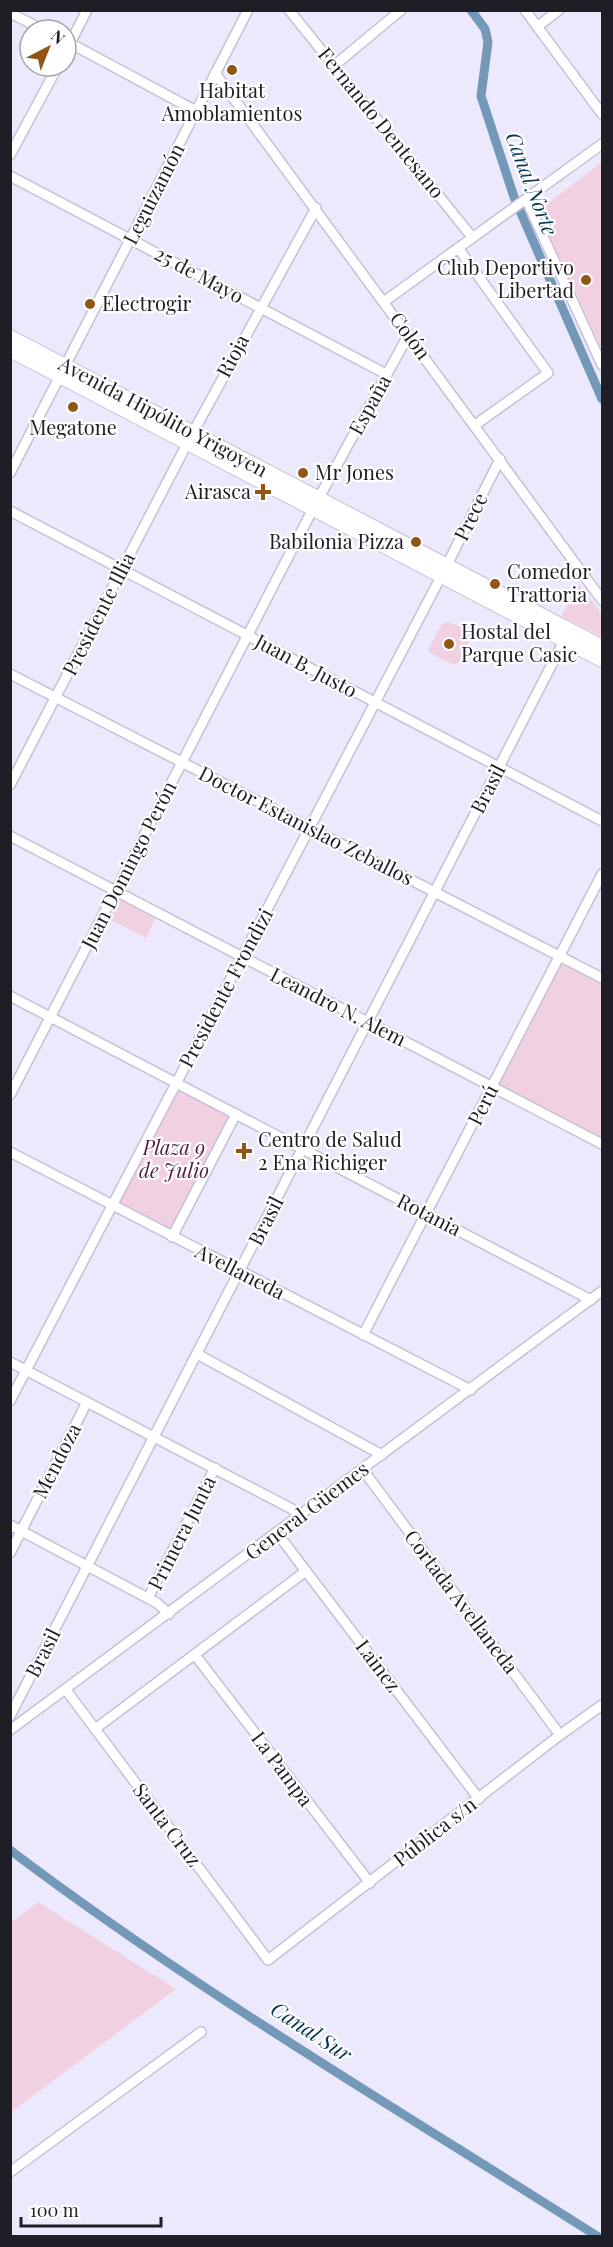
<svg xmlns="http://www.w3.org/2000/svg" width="613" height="2247" font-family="'Playfair Display',serif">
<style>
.green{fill:#f1d1e1}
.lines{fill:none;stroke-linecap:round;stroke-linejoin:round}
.canal{stroke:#7498b7;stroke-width:9}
.street-casing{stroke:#c5c0d7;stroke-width:12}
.secondary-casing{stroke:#c5c0d7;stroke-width:16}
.street{stroke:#fff;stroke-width:9}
.secondary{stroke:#fff;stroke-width:14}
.poi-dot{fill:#915515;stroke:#fff;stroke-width:2}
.labels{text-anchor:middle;stroke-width:4.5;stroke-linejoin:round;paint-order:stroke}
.poi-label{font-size:20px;fill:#1f1d25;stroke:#fff;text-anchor:start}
.street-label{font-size:20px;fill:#1f1d25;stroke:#fff}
.park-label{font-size:20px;font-style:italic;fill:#541d3e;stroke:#fff}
.water-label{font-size:21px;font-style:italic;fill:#083656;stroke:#fff}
</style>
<rect width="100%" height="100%" fill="#ede9fc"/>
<g class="green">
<path d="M602 162V349L538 211Z"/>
<path d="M579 585 602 614V637L561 616Z"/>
<path d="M448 622 468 630 471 637 458 663 454 665 430 653 428 649 442 624Z"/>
<path d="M118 898 156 917 146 938 107 918Z"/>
<path d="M560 956 602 978V1144L492 1086Z"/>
<path d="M176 1083 236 1114 172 1237 113 1205Z"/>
<path d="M38 1902 176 1989 11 2112V1923Z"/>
</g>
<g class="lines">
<g class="canal">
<path d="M471 10 485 29 488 42 481 96 514 197 602 399"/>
<path d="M10 1850C195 1990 402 2112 597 2236"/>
</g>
<g class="street-casing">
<g id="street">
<path d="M289 10 472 237"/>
<path d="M525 10 602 114"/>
<path d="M10 13 44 30"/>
<path d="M537 27 559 10"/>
<path d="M66 41 196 111"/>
<path d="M66 51 87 10"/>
<path d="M335 65 401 10"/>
<path d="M215 73 602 600"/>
<path d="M10 155 58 66"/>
<path d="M10 176 386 374"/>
<path d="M526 199 602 365"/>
<path d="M458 248 548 373 475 425"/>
<path d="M385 301 602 144"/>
<path d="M10 473 248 10"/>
<path d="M10 511 602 821"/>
<path d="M10 674 602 978"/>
<path d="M10 785 190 438 316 208"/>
<path d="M10 836 602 1144"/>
<path d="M10 996 591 1300"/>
<path d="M10 1095 316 503 409 334"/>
<path d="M10 1152 471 1390"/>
<path d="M172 1237 236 1114"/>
<path d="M363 1335 602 874"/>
<path d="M197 1354 382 1455"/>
<path d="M10 1362 292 1509 299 1516"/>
<path d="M10 1401 447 565 500 459"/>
<path d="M363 1470 560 1735"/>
<path d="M10 1525 157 1603 169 1614"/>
<path d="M277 1533 479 1799"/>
<path d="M10 1553 87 1402"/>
<path d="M148 1598 215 1468"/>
<path d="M195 1655 370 1883"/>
<path d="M66 1690 268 1960 560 1735 602 1705"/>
<path d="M10 1716 567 635"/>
<path d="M95 1729 306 1571"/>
<path d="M10 1730 602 1291"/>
<path d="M10 2172 201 2032"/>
</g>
</g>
<g class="secondary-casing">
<g id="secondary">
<path d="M10 337 602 647"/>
<path d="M10 350 602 660"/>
</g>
</g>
<use href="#street" class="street"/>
<use href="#secondary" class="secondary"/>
</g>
<g class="poi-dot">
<circle cx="232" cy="70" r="6"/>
<circle cx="586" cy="280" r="6"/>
<circle cx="90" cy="304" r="6"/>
<circle cx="73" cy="407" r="6"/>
<circle cx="303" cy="473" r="6"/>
<path d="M260 483h6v6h6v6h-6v6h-6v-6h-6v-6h6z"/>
<circle cx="416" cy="542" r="6"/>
<circle cx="495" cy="584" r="6"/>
<circle cx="449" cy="644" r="6"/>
<path d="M241 1142h6v6h6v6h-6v6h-6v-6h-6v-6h6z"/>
</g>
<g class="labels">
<g class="poi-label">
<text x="232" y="98" text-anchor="middle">Habitat<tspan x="232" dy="23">Amoblamientos</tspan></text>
<text x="574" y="275" text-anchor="end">Club Deportivo<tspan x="574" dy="23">Libertad</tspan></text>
<text x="102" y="311">Electrogir</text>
<text x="73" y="435" text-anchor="middle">Megatone</text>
<text x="315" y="480">Mr Jones</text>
<text x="251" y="499" text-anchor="end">Airasca</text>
<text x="404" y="549" text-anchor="end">Babilonia Pizza</text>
<text x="507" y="579">Comedor<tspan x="507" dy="23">Trattoria</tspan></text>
<text x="461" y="639">Hostal del<tspan x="461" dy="23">Parque Casic</tspan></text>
<text x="258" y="1147">Centro de Salud<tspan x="258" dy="23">2 Ena Richiger</tspan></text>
</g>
<g class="street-label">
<text transform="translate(381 123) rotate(51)" y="7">Fernando Dentesano</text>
<text transform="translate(154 194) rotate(-63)" y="7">Leguizamón</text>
<text transform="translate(199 275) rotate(28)" y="7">25 de Mayo</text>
<text transform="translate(410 336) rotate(54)" y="7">Colón</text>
<text transform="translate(233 356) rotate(-62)" y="7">Rioja</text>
<text transform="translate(370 405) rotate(-61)" y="7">España</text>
<text transform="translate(163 417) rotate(28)" y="7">Avenida Hipólito Yrigoyen</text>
<text transform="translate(471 517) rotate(-64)" y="7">Prece</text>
<text transform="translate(99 614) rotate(-63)" y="7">Presidente Illia</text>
<text transform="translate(306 666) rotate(28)" y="7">Juan B. Justo</text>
<text transform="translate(488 789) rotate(-63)" y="7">Brasil</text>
<text transform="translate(306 826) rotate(27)" y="7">Doctor Estanislao Zeballos</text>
<text transform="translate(129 865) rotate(-63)" y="7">Juan Domingo Perón</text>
<text transform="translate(226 988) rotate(-62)" y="7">Presidente Frondizi</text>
<text transform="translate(338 1007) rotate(27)" y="7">Leandro N. Alem</text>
<text transform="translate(483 1105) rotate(-63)" y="7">Perú</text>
<text transform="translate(429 1215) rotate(27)" y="7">Rotania</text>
<text transform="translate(266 1221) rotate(-63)" y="7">Brasil</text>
<text transform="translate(240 1272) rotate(27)" y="7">Avellaneda</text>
<text transform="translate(57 1461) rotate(-63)" y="7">Mendoza</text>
<text transform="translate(307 1511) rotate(-37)" y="7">General Güemes</text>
<text transform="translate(182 1533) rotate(-63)" y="7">Primera Junta</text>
<text transform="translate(461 1602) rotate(53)" y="7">Cortada Avellaneda</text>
<text transform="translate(43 1653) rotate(-63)" y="7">Brasil</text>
<text transform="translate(378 1666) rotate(53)" y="7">Lainez</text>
<text transform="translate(282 1769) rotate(53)" y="7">La Pampa</text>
<text transform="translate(167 1825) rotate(53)" y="7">Santa Cruz</text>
<text transform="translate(435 1832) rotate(-38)" y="7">Pública s/n</text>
</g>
<g class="park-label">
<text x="174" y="1155">Plaza 9<tspan x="174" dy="23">de Julio</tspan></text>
</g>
<g class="water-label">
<text transform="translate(531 184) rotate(69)" y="7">Canal Norte</text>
<text transform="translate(311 2032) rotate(33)" y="7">Canal Sur</text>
</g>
</g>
<rect width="613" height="2247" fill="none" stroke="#1f1d25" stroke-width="24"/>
<g transform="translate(48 48) rotate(42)"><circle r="28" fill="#ffffff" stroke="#a5a5a8" stroke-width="1.5"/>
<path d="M0-4.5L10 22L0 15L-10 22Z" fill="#915515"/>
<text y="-9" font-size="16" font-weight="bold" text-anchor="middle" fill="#1f1d25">N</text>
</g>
<path d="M21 2217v9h140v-9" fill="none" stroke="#1f1d25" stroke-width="3"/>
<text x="30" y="2217" font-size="18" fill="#1f1d25" stroke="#ffffff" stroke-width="4.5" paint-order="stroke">100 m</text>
</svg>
